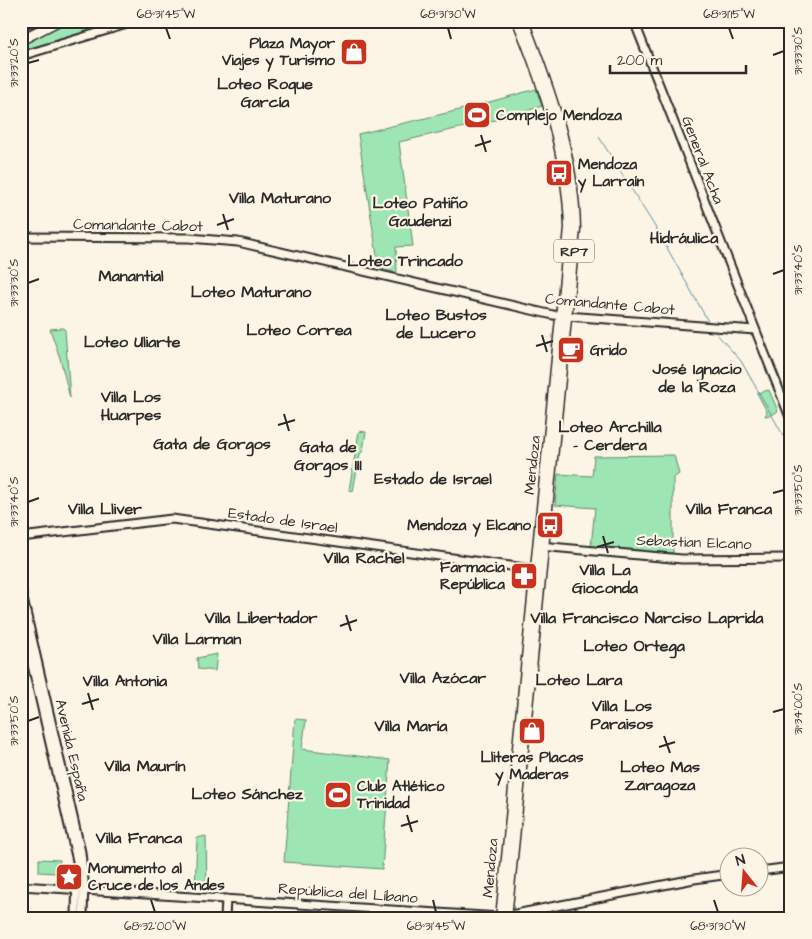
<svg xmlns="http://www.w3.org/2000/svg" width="812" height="939" font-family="'Architects Daughter',sans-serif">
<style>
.green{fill:#9de5b3;stroke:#64886f}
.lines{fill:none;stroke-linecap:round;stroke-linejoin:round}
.stream{stroke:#658da0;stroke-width:1}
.secondary-casing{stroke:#2b2b2b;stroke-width:11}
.primary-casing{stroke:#2b2b2b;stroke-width:11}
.highway-casing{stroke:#2b2b2b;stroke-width:12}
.secondary{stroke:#fcf5e5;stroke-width:7}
.primary{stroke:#fcf5e5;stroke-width:8}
.highway{stroke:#fcf5e5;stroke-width:9}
.ticks{fill:none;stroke:#2b2b2b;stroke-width:2}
.labels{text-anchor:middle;stroke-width:4.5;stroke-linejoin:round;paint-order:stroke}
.shield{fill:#fcf5e5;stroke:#6a6863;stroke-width:1}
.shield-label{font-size:14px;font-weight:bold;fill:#2b2b2b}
.poi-label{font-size:15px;font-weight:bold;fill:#2b2b2b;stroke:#fcf5e5;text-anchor:start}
.street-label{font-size:15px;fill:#2b2b2b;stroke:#fcf5e5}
.neighbourhood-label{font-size:16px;font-weight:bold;fill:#2b2b2b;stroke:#fcf5e5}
.neatline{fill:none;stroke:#2b2b2b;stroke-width:2}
.ticks-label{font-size:12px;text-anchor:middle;fill:#2b2b2b}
</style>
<rect width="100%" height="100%" fill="#fcf5e5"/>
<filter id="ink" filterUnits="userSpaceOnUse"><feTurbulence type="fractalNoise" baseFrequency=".02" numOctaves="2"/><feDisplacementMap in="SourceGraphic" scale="10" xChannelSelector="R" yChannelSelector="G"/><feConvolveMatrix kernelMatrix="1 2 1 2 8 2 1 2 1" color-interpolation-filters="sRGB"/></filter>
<g filter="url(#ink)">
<g class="green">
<path d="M65 21H126L21 53V43Z"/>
<path d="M536 89 542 106 512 116 399 142 413 246 396 247 397 273 379 268 358 134 468 108Z"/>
<path d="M63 328 65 330 70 398 60 358 50 329Z"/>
<path d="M769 390 778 411 772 415 765 416 767 412 757 393Z"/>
<path d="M359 431 366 432 363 451 360 454 353 491 349 490Z"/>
<path d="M674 455 679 474 673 478V553L591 546 595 508 555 505 558 474 592 476 594 456Z"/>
<path d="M217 654 215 671 198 669 197 658Z"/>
<path d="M295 719 306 720 302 749 390 760 382 869 284 862Z"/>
<path d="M206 836 207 891 195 888 197 838Z"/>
<path d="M39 859 60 860 59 870 55 873 39 872Z"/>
</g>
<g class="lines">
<g class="stream">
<path d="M599 137 657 230 709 323"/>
<path d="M714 331 741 361 791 449"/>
</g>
<g class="secondary-casing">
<g id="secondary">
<path d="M634 21 791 420"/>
<path d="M21 56 137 21"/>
<path d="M21 237 189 238 238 242 553 315 755 330"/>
<path d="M21 537 172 519 539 570"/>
<path d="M540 546 682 559 791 558"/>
<path d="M21 590 81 852 84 880 83 918"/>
<path d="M21 617 77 861 76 918"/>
<path d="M760 871 791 867"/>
<path d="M21 886 500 917 694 879 730 874"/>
<path d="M225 918 226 899"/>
</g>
</g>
<g class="primary-casing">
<g id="primary">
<path d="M500 918 569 228C567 155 544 88 517 21"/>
<path d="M507 918 576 229C575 156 550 88 524 21"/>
</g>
</g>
<g class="highway-casing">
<g id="highway">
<path d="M21 25 33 21"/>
<path d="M21 40 58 21"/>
</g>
</g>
<use href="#secondary" class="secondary"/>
<use href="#primary" class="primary"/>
<use href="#highway" class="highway"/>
</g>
</g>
<path class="ticks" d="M166 28 170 39M448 28 451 39M729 28 733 39M773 55 784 51M28 63 39 60M481 135 486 152M475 146 491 141M223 214 228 230M217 225 234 219M773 274 784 270M28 283 39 279M542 335 547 352M536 346 553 341M284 414 289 431M278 425 295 420M773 493 784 490M28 502 39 498M603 536 608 553M597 547 614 542M346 615 351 631M340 626 357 620M88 693 93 710M82 704 99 699M773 712 784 709M28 721 39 717M664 736 670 753M659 747 675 742M407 815 412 832M401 826 418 821M151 900 155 912M433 900 436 912M714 900 718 912"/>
<defs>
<g id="shop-square" transform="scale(1.4375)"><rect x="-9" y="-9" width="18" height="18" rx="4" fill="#c8321e" stroke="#fcf5e5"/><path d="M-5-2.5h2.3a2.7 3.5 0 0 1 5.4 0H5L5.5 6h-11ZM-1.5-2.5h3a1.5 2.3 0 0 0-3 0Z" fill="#fff"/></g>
<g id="stadium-square" transform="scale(1.4375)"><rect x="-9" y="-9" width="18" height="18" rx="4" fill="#c8321e" stroke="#fcf5e5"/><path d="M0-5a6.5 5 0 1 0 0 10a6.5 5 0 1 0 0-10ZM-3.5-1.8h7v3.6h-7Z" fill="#fff"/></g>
<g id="bus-square" transform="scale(1.4375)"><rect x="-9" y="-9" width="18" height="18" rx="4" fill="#c8321e" stroke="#fcf5e5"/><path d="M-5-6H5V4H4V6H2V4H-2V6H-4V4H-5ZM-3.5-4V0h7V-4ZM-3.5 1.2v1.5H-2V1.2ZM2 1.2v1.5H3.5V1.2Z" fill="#fff"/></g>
<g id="cafe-square" transform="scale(1.4375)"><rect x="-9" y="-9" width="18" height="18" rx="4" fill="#c8321e" stroke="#fcf5e5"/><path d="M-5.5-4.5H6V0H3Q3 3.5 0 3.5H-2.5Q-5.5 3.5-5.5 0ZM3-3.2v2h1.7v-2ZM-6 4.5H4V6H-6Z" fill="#fff"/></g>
<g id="pharmacy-square" transform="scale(1.4375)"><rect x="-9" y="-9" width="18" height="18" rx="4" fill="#c8321e" stroke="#fcf5e5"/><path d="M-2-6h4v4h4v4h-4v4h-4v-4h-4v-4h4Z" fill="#fff"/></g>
<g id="sight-square" transform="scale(1.4375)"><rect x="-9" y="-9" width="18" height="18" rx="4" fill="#c8321e" stroke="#fcf5e5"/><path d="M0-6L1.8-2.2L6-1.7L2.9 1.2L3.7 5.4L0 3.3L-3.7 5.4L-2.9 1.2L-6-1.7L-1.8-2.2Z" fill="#fff"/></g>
</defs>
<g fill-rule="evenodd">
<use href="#shop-square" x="354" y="52"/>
<use href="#stadium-square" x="477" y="115"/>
<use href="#bus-square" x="559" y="173"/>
<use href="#cafe-square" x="571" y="350"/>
<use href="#bus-square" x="550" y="525"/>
<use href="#pharmacy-square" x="524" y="576"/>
<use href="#shop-square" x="532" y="731"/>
<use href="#stadium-square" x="338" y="795"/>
<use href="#sight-square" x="69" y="877"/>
</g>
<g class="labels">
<rect class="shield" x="554" y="239.5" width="40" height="23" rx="4"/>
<g class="shield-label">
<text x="574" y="256">RP7</text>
</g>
<g class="poi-label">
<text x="335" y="48" text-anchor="end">Plaza Mayor<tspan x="335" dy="17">Viajes y Turismo</tspan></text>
<text x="496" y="120">Complejo Mendoza</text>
<text x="578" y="169">Mendoza<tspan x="578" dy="17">y Larraín</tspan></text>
<text x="590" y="355">Grido</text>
<text x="531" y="530" text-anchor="end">Mendoza y Elcano</text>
<text x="505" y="572" text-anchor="end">Farmacia<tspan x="505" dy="17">República</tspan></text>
<text x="532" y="762" text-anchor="middle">Lliteras Placas<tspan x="532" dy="17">y Maderas</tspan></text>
<text x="357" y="791">Club Atlético<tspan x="357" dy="17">Trinidad</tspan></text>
<text x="88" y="873">Monumento al<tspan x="88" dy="17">Cruce de los Andes</tspan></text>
</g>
<g class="street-label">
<text transform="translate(703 160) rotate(69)" y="5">General Acha</text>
<text transform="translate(138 225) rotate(1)" y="5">Comandante Cabot</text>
<text transform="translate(610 304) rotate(5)" y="5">Comandante Cabot</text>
<text transform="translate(532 465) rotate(-84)" y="5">Mendoza</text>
<text transform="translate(283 520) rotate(8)" y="5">Estado de Israel</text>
<text transform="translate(694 542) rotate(2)" y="5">Sebastian Elcano</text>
<text transform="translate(72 750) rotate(77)" y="5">Avenida España</text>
<text transform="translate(490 868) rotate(-85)" y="5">Mendoza</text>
<text transform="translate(348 893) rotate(4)" y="5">República del Líbano</text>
</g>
<g class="neighbourhood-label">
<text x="265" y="89">Loteo Roque<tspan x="265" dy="18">García</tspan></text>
<text x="280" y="203">Villa Maturano</text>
<text x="420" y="208">Loteo Patiño<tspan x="420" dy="18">Gaudenzi</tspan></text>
<text x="684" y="243">Hidráulica</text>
<text x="405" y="266">Loteo Trincado</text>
<text x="131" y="281">Manantial</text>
<text x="251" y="297">Loteo Maturano</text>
<text x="436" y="320">Loteo Bustos<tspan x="436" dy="18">de Lucero</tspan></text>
<text x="299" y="335">Loteo Correa</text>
<text x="132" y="347">Loteo Uliarte</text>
<text x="697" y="374">José Ignacio<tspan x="697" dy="18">de la Roza</tspan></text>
<text x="131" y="402">Villa Los<tspan x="131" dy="18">Huarpes</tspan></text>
<text x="610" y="432">Loteo Archilla<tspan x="610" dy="18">- Cerdera</tspan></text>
<text x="212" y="449">Gata de Gorgos</text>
<text x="328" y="452">Gata de<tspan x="328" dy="18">Gorgos III</tspan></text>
<text x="433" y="484">Estado de Israel</text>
<text x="105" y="514">Villa Lliver</text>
<text x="729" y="514">Villa Franca</text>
<text x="364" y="563">Villa Rachel</text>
<text x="605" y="575">Villa La<tspan x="605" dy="18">Gioconda</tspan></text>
<text x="261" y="623">Villa Libertador</text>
<text x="647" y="623">Villa Francisco Narciso Laprida</text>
<text x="197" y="644">Villa Larman</text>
<text x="634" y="651">Loteo Ortega</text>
<text x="443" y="683">Villa Azócar</text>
<text x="579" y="685">Loteo Lara</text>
<text x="125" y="686">Villa Antonia</text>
<text x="622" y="711">Villa Los<tspan x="622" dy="18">Paraisos</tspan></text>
<text x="411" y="731">Villa María</text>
<text x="145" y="771">Villa Maurín</text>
<text x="660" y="772">Loteo Mas<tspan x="660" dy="18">Zaragoza</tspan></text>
<text x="247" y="799">Loteo Sánchez</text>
<text x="139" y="843">Villa Franca</text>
</g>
</g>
<rect width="812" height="939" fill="none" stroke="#fcf5e5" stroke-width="55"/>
<g transform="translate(744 872) rotate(343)"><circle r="24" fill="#fcf5e5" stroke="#a8a49b"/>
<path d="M0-4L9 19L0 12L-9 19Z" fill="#c8321e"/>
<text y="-8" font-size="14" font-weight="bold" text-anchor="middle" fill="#2b2b2b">N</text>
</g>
<path d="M610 65v8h136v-8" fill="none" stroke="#2b2b2b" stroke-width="2.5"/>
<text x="617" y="65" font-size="15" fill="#2b2b2b" stroke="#fcf5e5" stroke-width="4" paint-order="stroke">200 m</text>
<rect x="28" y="28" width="756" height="884" class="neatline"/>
<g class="ticks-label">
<text x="166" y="18">68°31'45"W</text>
<text x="448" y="18">68°31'30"W</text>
<text x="729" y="18">68°31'15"W</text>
<text transform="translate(798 51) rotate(-90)" y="4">31°33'30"S</text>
<text transform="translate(14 63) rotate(-90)" y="4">31°33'20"S</text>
<text transform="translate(798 270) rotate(-90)" y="4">31°33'40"S</text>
<text transform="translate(14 283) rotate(-90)" y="4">31°33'30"S</text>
<text transform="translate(798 490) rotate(-90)" y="4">31°33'50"S</text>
<text transform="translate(14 502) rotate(-90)" y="4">31°33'40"S</text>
<text transform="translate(798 709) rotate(-90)" y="4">31°34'00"S</text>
<text transform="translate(14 721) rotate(-90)" y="4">31°33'50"S</text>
<text x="155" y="930">68°32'00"W</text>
<text x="436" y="930">68°31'45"W</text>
<text x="718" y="930">68°31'30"W</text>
</g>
</svg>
